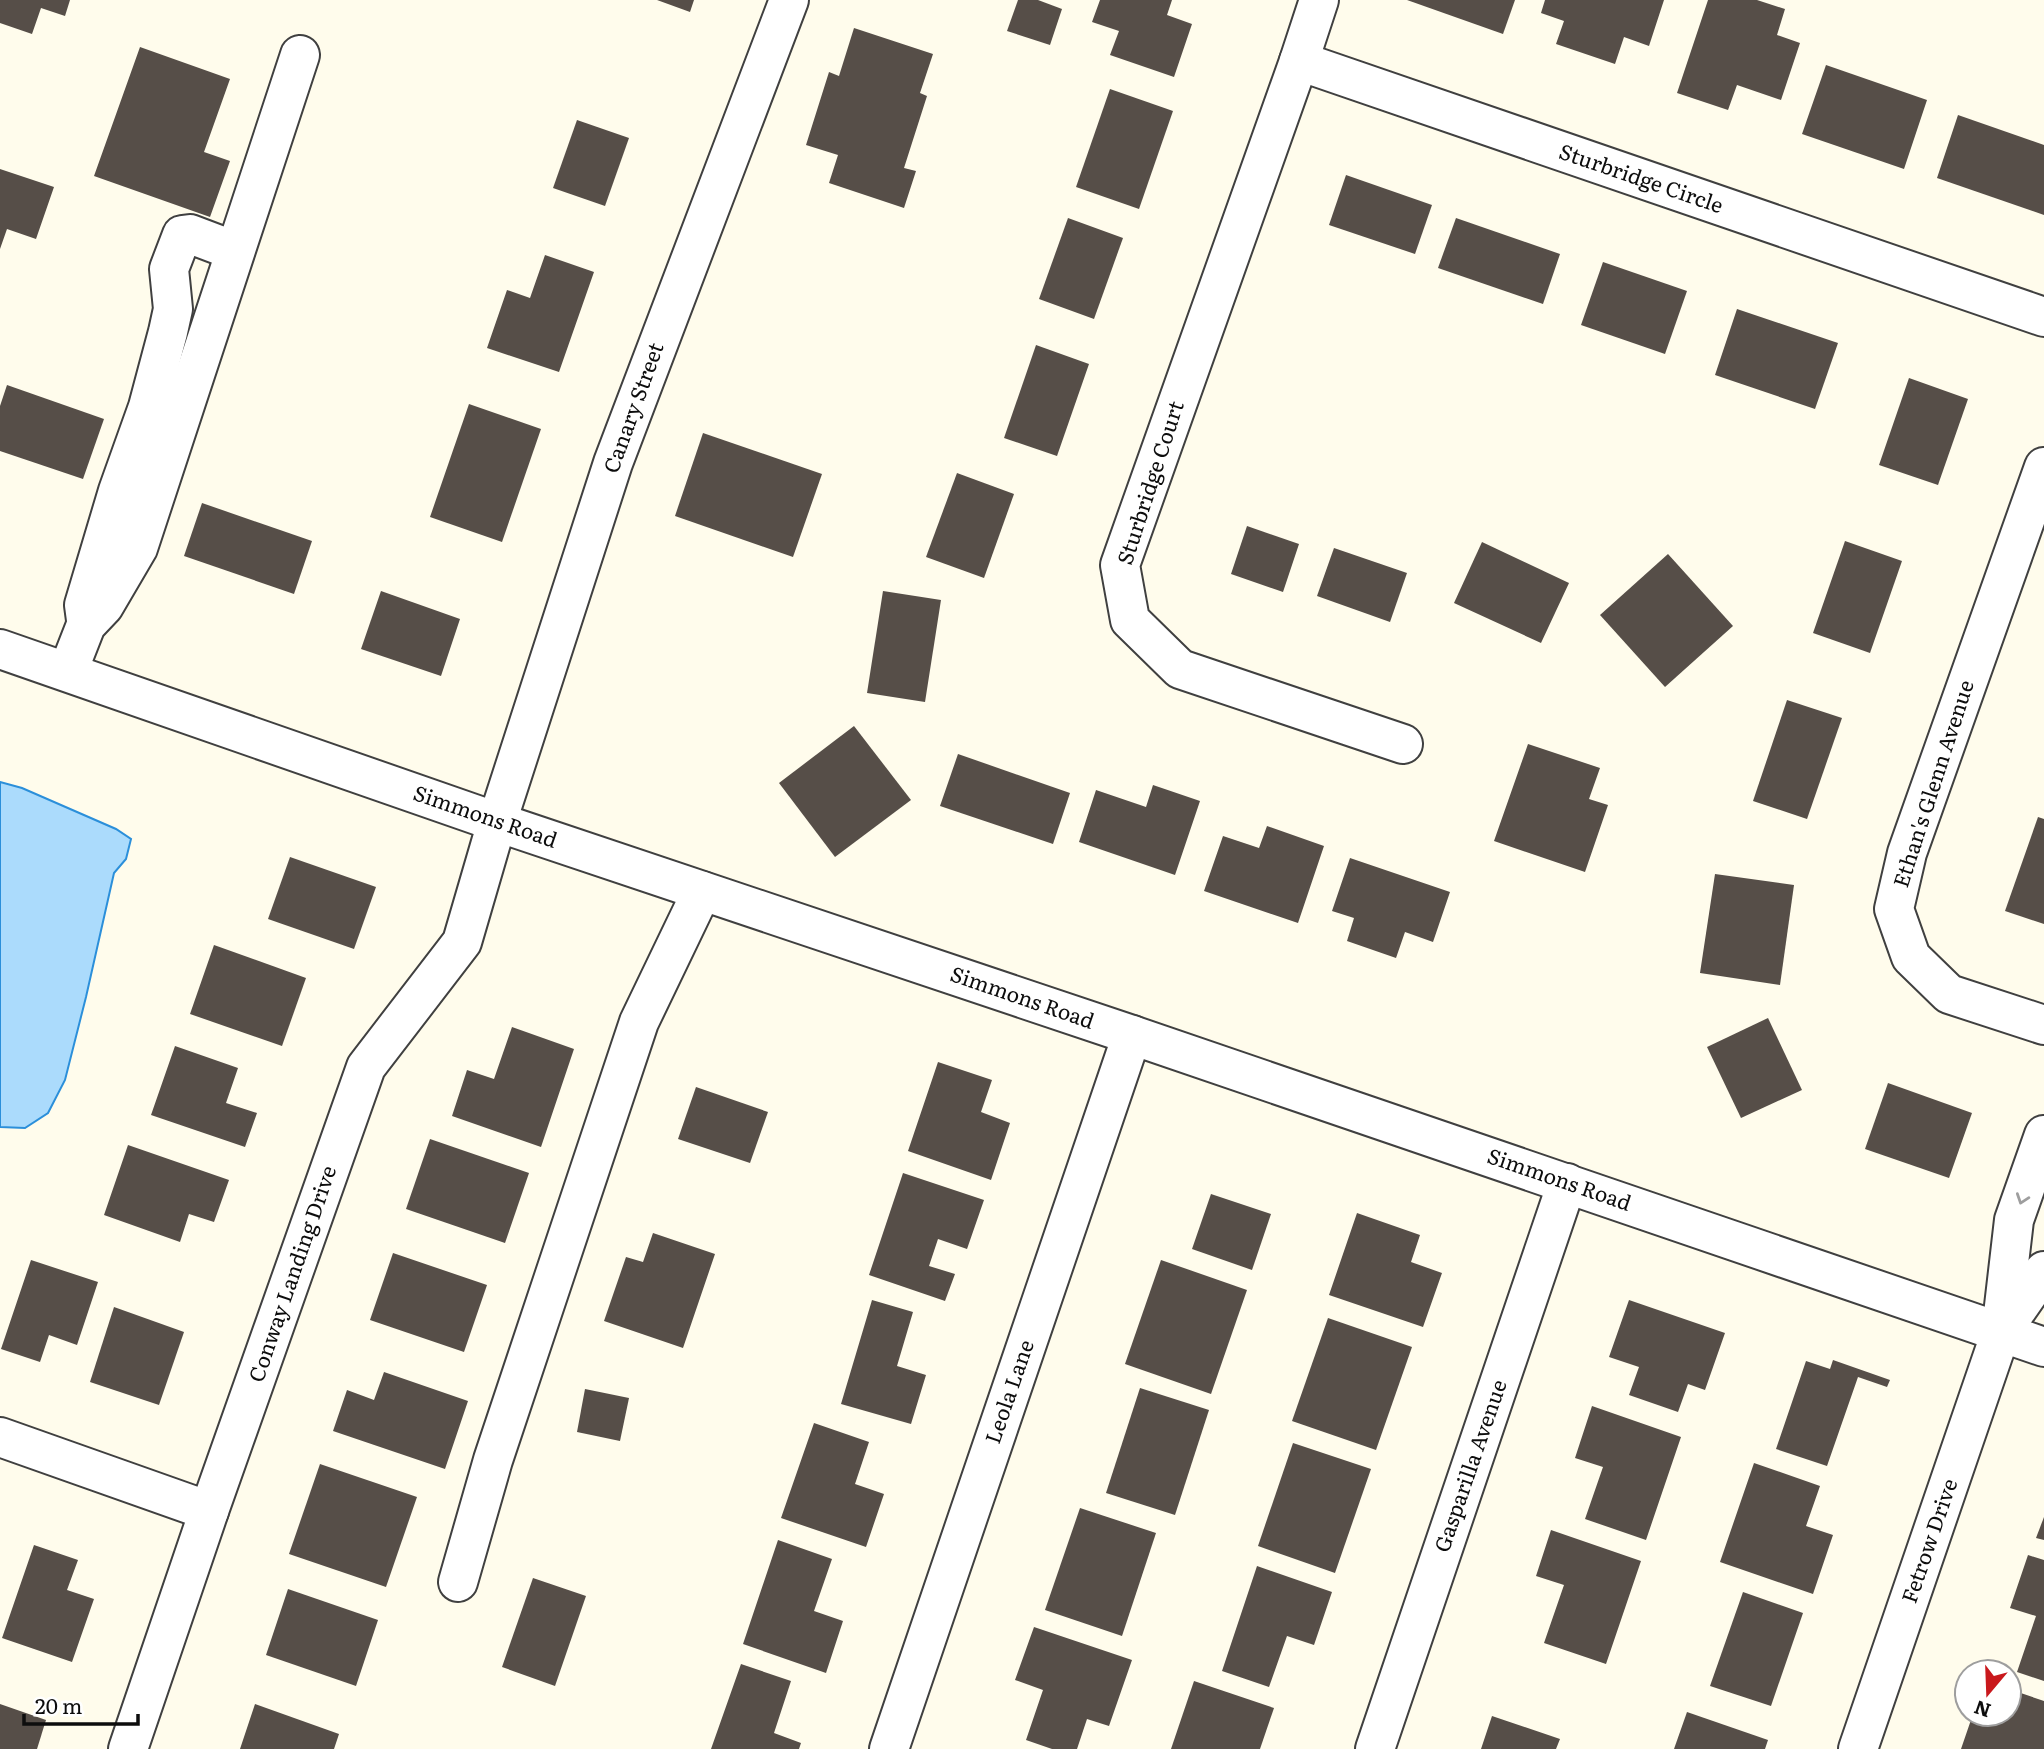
<svg xmlns="http://www.w3.org/2000/svg" width="2044" height="1749" font-family="Literata,serif">
<style>
.water{fill:#abdbfc;stroke:#2b8fda;stroke-width:2}
.building{fill:#564e48}
.lines{fill:none;stroke-linecap:round;stroke-linejoin:round}
.minor-casing{stroke:#404040;stroke-width:42}
.minor{stroke:#fff;stroke-width:38}
.oneway{stroke:#9e9e9e}
.labels{text-anchor:middle;stroke-width:7;stroke-linejoin:round;paint-order:stroke}
.street-label{font-size:21px;fill:#0d0d0d;stroke:#fff}
</style>
<rect width="100%" height="100%" fill="#fffcec"/>
<path class="water" d="M0 782 22 788 116 829 131 839 126 859 114 873 86 997 65 1080 48 1113 25 1128 0 1127Z"/>
<g class="building">
<path d="M0 0H70L65 16 41 8 32 34 0 23Z"/>
<path d="M657 0H694L690 12Z"/>
<path d="M1018 0H1038L1062 9 1050 45 1007 31Z"/>
<path d="M1100 0H1172L1167 15 1192 24 1174 77 1110 55 1119 31 1092 22Z"/>
<path d="M1407 0H1515L1503 34Z"/>
<path d="M1545 0H1664L1649 46 1624 37 1615 64 1556 44 1564 21 1541 13Z"/>
<path d="M1708 0H1757L1785 9 1777 35 1800 43 1781 100 1737 85 1728 110 1677 93Z"/>
<path d="M854 28 933 54 920 93 927 96 904 168 916 171 904 208 829 183 838 155 806 145 829 72 839 76Z"/>
<path d="M140 47 230 79 204 152 230 161 210 217 94 176Z"/>
<path d="M1826 65 1927 100 1904 169 1802 134Z"/>
<path d="M1110 89 1173 111 1139 209 1076 187Z"/>
<path d="M1958 115 2044 145V215L1937 178Z"/>
<path d="M577 120 629 138 605 206 553 188Z"/>
<path d="M0 169 54 187 36 239 7 229 0 249Z"/>
<path d="M1346 175 1432 205 1415 254 1329 225Z"/>
<path d="M1068 218 1123 238 1094 319 1039 299Z"/>
<path d="M1456 218 1560 254 1543 304 1438 268Z"/>
<path d="M545 255 594 272 559 372 487 348 507 290 530 298Z"/>
<path d="M1603 262 1687 291 1665 354 1581 325Z"/>
<path d="M1737 309 1838 343 1815 409 1715 375Z"/>
<path d="M1036 345 1089 364 1057 456 1004 438Z"/>
<path d="M1909 378 1968 399 1938 485 1879 465Z"/>
<path d="M7 385 104 419 83 479 0 451V406Z"/>
<path d="M469 404 541 429 502 542 430 517Z"/>
<path d="M703 433 822 474 793 557 675 516Z"/>
<path d="M957 473 1014 494 984 578 926 557Z"/>
<path d="M202 503 312 541 294 594 184 556Z"/>
<path d="M1247 526 1299 544 1283 592 1231 574Z"/>
<path d="M1845 541 1902 561 1870 653 1813 633Z"/>
<path d="M1482 542 1569 583 1541 643 1454 603Z"/>
<path d="M1334 548 1407 573 1390 622 1317 596Z"/>
<path d="M1668 554 1733 626 1665 687 1600 615Z"/>
<path d="M381 591 460 619 441 676 361 649Z"/>
<path d="M883 591 941 600 925 702 867 693Z"/>
<path d="M1787 700 1842 718 1807 819 1753 801Z"/>
<path d="M854 726 911 800 835 857 779 783Z"/>
<path d="M1528 744 1600 768 1589 799 1608 805 1585 872 1494 841Z"/>
<path d="M958 754 1070 793 1053 844 940 806Z"/>
<path d="M1153 785 1200 801 1175 875 1079 842 1096 790 1146 807Z"/>
<path d="M2038 817 2044 819V924L2005 911Z"/>
<path d="M1267 826 1324 846 1298 923 1204 891 1223 836 1259 848Z"/>
<path d="M290 857 376 887 354 949 268 919Z"/>
<path d="M1350 858 1450 892 1433 942 1405 932 1396 958 1347 941 1354 918 1332 911Z"/>
<path d="M1715 874 1794 885 1780 985 1700 973Z"/>
<path d="M214 945 306 978 282 1046 190 1014Z"/>
<path d="M1768 1018 1802 1090 1741 1118 1707 1047Z"/>
<path d="M512 1027 574 1049 541 1147 452 1116 467 1070 494 1079Z"/>
<path d="M175 1046 238 1068 226 1103 257 1113 245 1147 151 1115Z"/>
<path d="M938 1062 992 1080 981 1112 1010 1123 991 1180 908 1151Z"/>
<path d="M1888 1083 1972 1113 1949 1178 1865 1149Z"/>
<path d="M696 1087 768 1112 750 1163 678 1139Z"/>
<path d="M430 1139 529 1173 505 1243 406 1209Z"/>
<path d="M128 1145 229 1180 214 1222 189 1214 180 1242 104 1215Z"/>
<path d="M903 1173 984 1200 967 1249 938 1239 929 1266 955 1274 945 1301 869 1275Z"/>
<path d="M1211 1194 1271 1214 1252 1270 1192 1249Z"/>
<path d="M1357 1213 1420 1235 1411 1262 1442 1273 1423 1327 1329 1295Z"/>
<path d="M653 1233 715 1254 683 1348 604 1321 626 1257 643 1262Z"/>
<path d="M393 1253 487 1285 464 1352 370 1320Z"/>
<path d="M31 1260 98 1282 77 1345 49 1335 40 1362 1 1349Z"/>
<path d="M1161 1260 1247 1290 1211 1394 1125 1364Z"/>
<path d="M872 1300 913 1312 897 1366 926 1375 911 1424 841 1404Z"/>
<path d="M1629 1300 1725 1333 1705 1390 1688 1384 1678 1412 1629 1395 1639 1367 1609 1357Z"/>
<path d="M114 1307 184 1332 159 1405 90 1382Z"/>
<path d="M1328 1318 1412 1347 1376 1450 1292 1421Z"/>
<path d="M1833 1360 1890 1380 1887 1387 1858 1377 1827 1466 1776 1449 1806 1361 1830 1369Z"/>
<path d="M384 1372 468 1401 445 1469 333 1431 347 1390 374 1400Z"/>
<path d="M1140 1388 1209 1410 1175 1515 1106 1493Z"/>
<path d="M585 1389 629 1398 620 1441 577 1432Z"/>
<path d="M1592 1406 1681 1437 1646 1540 1585 1519 1603 1467 1575 1458Z"/>
<path d="M814 1423 869 1442 855 1484 884 1494 866 1547 781 1518Z"/>
<path d="M1293 1443 1371 1469 1335 1573 1258 1546Z"/>
<path d="M1754 1463 1820 1486 1806 1526 1833 1535 1813 1594 1720 1562Z"/>
<path d="M320 1464 417 1497 386 1587 289 1554Z"/>
<path d="M1080 1508 1156 1533 1122 1636 1045 1610Z"/>
<path d="M2044 1517V1540L2036 1538Z"/>
<path d="M1551 1530 1641 1561 1606 1664 1544 1643 1564 1585 1536 1576Z"/>
<path d="M778 1540 832 1559 814 1611 843 1621 826 1673 743 1644Z"/>
<path d="M34 1545 78 1560 67 1590 94 1599 72 1662 2 1638Z"/>
<path d="M2028 1555 2044 1560V1681L2017 1672 2036 1616 2010 1608Z"/>
<path d="M1257 1566 1332 1592 1314 1645 1287 1636 1269 1687 1222 1671Z"/>
<path d="M533 1578 586 1596 555 1686 502 1667Z"/>
<path d="M288 1589 378 1620 356 1686 266 1655Z"/>
<path d="M1743 1592 1803 1613 1771 1706 1710 1686Z"/>
<path d="M1034 1627 1132 1660 1109 1726 1087 1719 1077 1749H1052L1026 1740 1043 1690 1015 1680Z"/>
<path d="M741 1664 791 1681 774 1733 801 1743 799 1749H711Z"/>
<path d="M1194 1681 1274 1708 1260 1749H1171Z"/>
<path d="M2009 1689 2044 1701V1749H1961L1973 1714H2009Z"/>
<path d="M0 1704 46 1720 37 1749H0Z"/>
<path d="M255 1704 339 1734 334 1749H240Z"/>
<path d="M1687 1712 1768 1740 1765 1749H1674Z"/>
<path d="M1492 1716 1560 1739 1556 1749H1481Z"/>
</g>
<g class="lines">
<g class="minor-casing">
<g id="minor">
<path d="M1319 0 1299 61 1120 565 1130 620 1180 669 1403 744"/>
<path d="M1299 61 2044 317"/>
<path d="M2044 467 1907 853 1894 909 1911 957 1949 994 2044 1025"/>
<path d="M86 620 84 605 118 491 148 407 168 332 173 309 169 269 182 235 190 234 235 251"/>
<path d="M0 649 497 822 1132 1035 2044 1347"/>
<path d="M68 671 86 625 104 606 138 548 300 55"/>
<path d="M2004 1328 2044 1271"/>
<path d="M0 1437 209 1511"/>
<path d="M458 1582 493 1460 639 1022 702 891"/>
<path d="M128 1749 209 1511 366 1067 462 942 497 822 613 463 789 0"/>
<path d="M889 1749 1132 1035"/>
<path d="M1375 1749 1567 1183"/>
<path d="M1858 1749 2001 1332 2014 1220 2044 1135"/>
</g>
</g>
<use href="#minor" class="minor"/>
</g>
<defs><path id="oneway-chevron" d="M-2-3.5L2.5 0L-2 3.5" fill="none" stroke-width="1.6" stroke-linecap="round" stroke-linejoin="round" transform="scale(1.75)"/></defs>
<use class="oneway" href="#oneway-chevron" transform="translate(2022 1199) rotate(109)"/>
<g class="labels">
<g class="street-label">
<text transform="translate(1641 179) rotate(19)" y="7">Sturbridge Circle</text>
<text transform="translate(634 408) rotate(-70)" y="7">Canary Street</text>
<text transform="translate(1151 483) rotate(-72)" y="7">Sturbridge Court</text>
<text transform="translate(1934 784) rotate(-72)" y="7">Ethan's Glenn Avenue</text>
<text transform="translate(485 817) rotate(19)" y="7">Simmons Road</text>
<text transform="translate(1022 998) rotate(19)" y="7">Simmons Road</text>
<text transform="translate(1559 1180) rotate(19)" y="7">Simmons Road</text>
<text transform="translate(293 1274) rotate(-71)" y="7">Conway Landing Drive</text>
<text transform="translate(1010 1392) rotate(-71)" y="7">Leola Lane</text>
<text transform="translate(1471 1466) rotate(-71)" y="7">Gasparilla Avenue</text>
<text transform="translate(1930 1541) rotate(-71)" y="7">Fetrow Drive</text>
</g>
</g>
<g transform="translate(1988 1693) rotate(199)"><circle r="33" fill="#ffffff" stroke="#9e9e9e" stroke-width="2"/>
<path d="M0-5L12 26L0 18L-12 26Z" fill="#c9181c"/>
<text y="-10" font-size="19" font-weight="bold" text-anchor="middle" fill="#0d0d0d">N</text>
</g>
<path d="M24 1714v10h114v-10" fill="none" stroke="#0d0d0d" stroke-width="3.5"/>
<text x="35" y="1714" font-size="21" fill="#0d0d0d" stroke="#ffffff" stroke-width="5" paint-order="stroke">20 m</text>
</svg>
